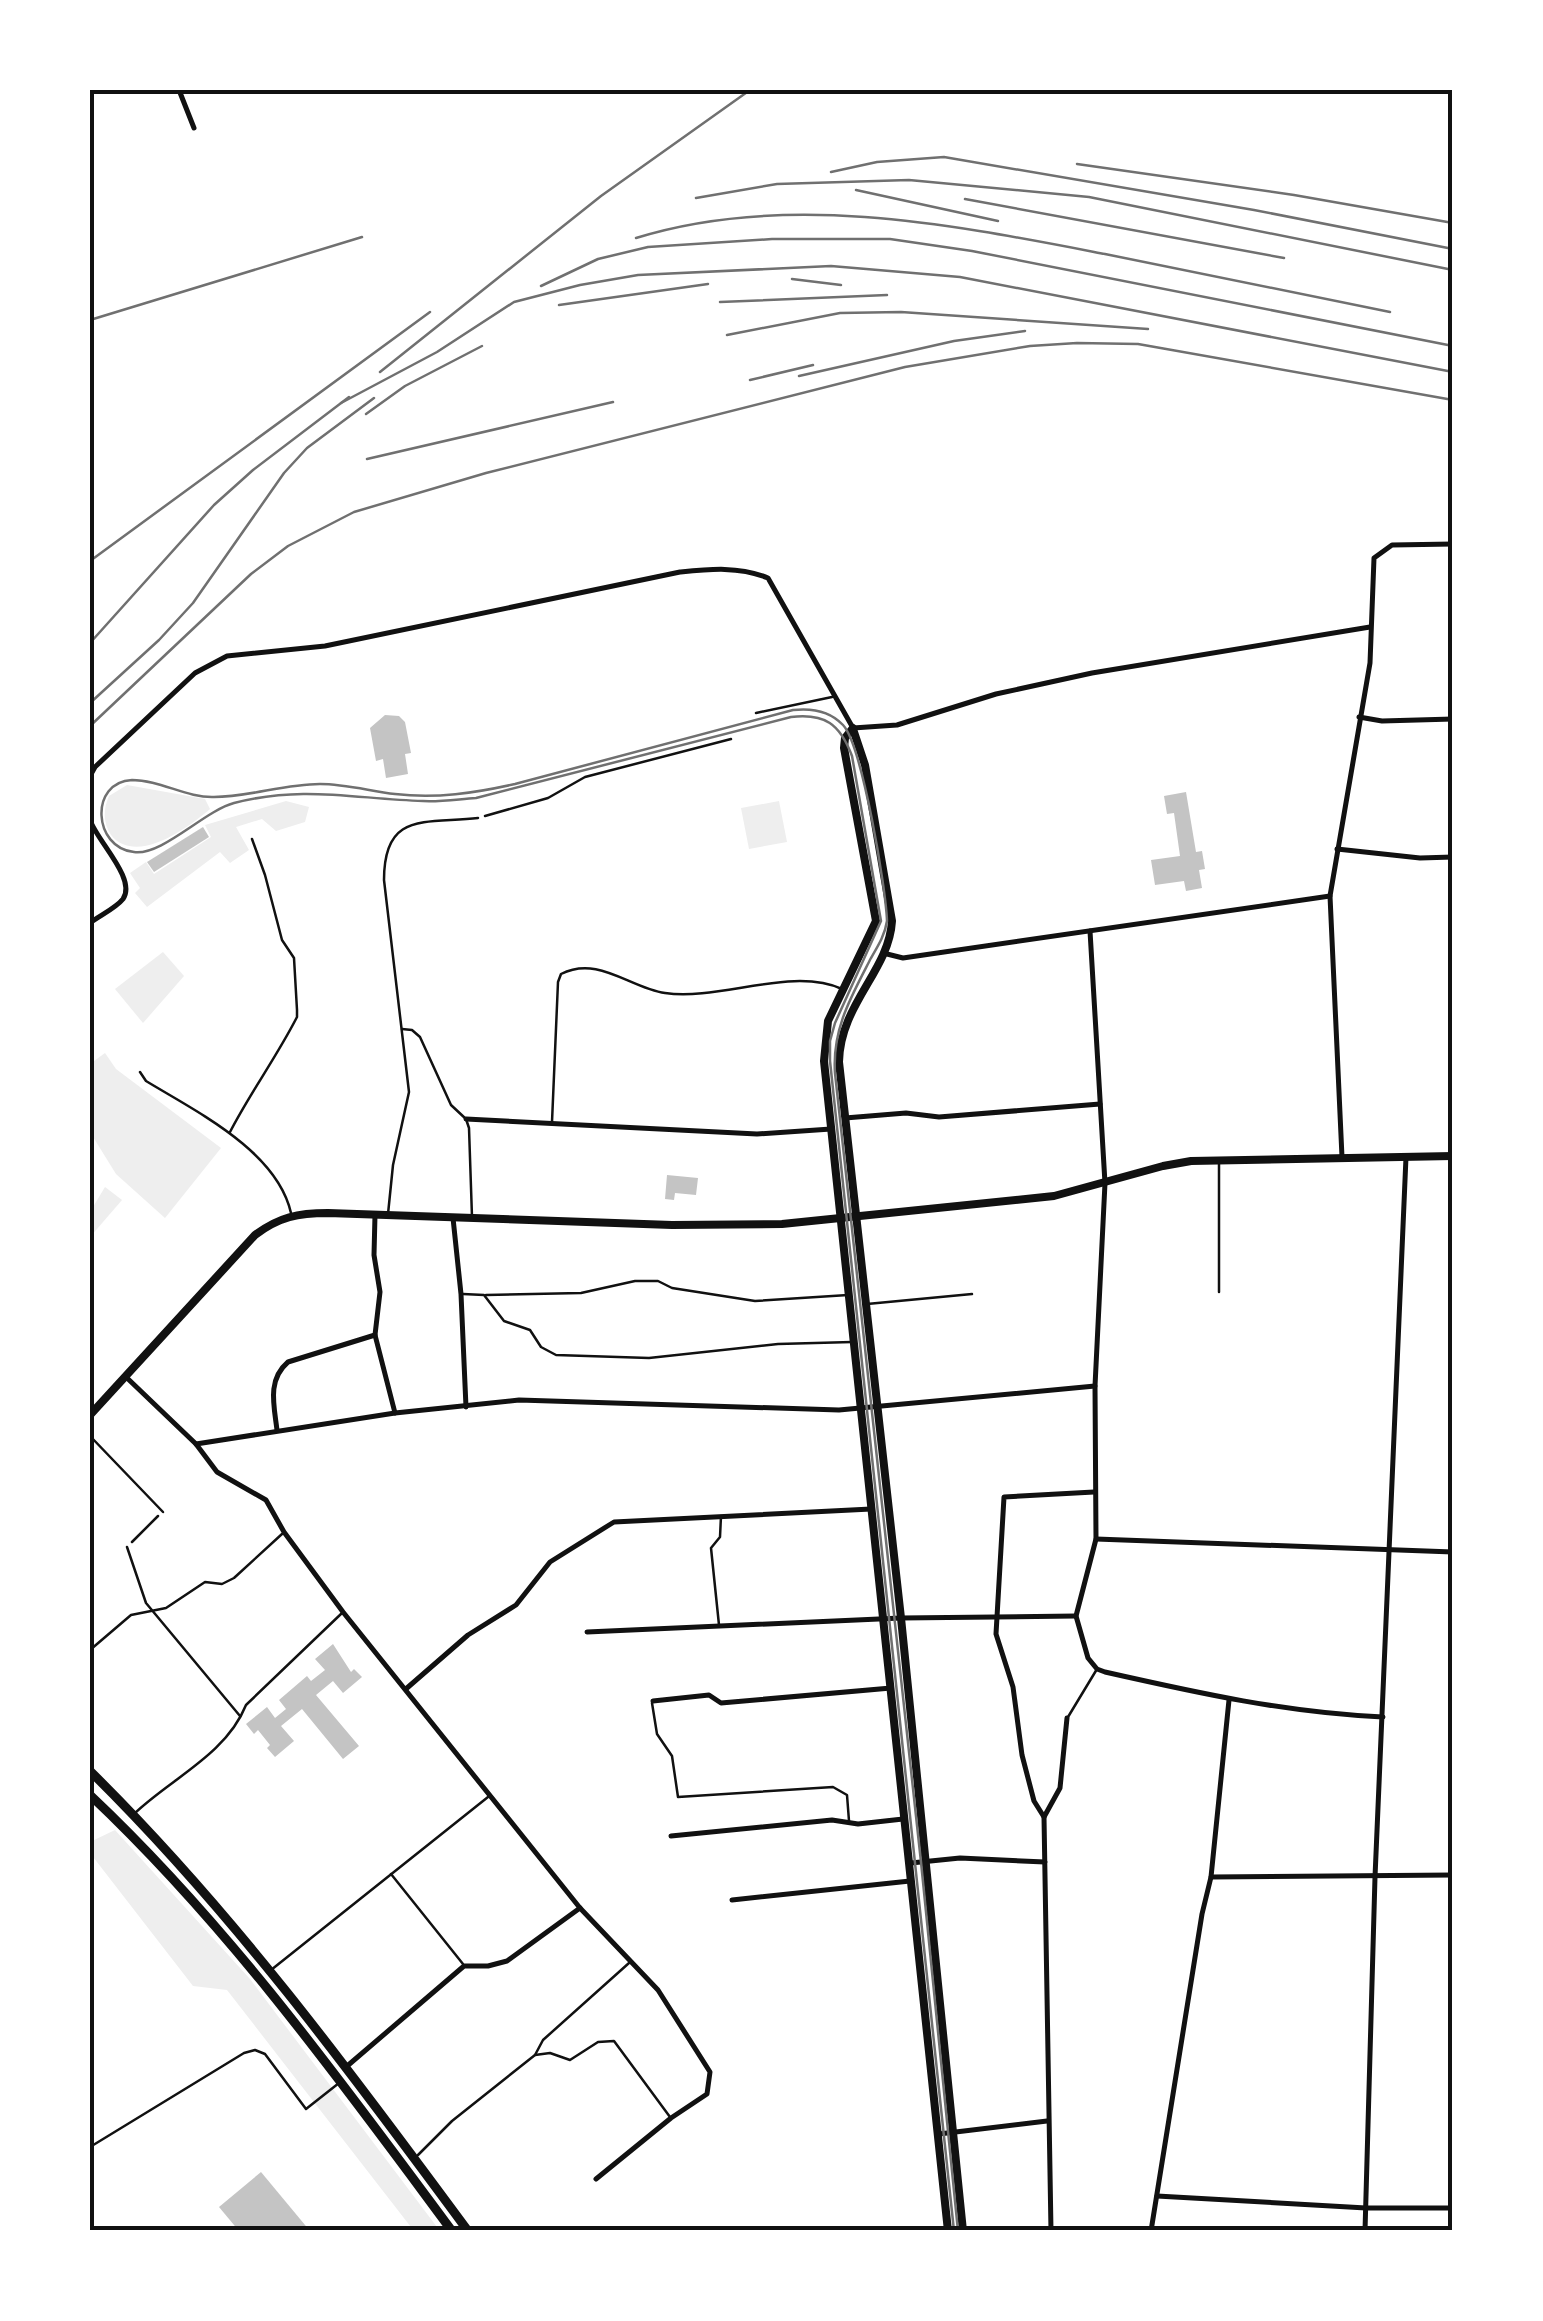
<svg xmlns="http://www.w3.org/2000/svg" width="1543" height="2321" font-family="'IBM Plex Serif',serif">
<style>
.green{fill:#eee}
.building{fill:#c4c4c4}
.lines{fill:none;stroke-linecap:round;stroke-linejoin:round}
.path{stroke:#111;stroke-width:2.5}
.service{stroke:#111;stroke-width:2.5}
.minor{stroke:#111;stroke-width:5}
.tertiary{stroke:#111;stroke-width:8}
.secondary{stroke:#111;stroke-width:8}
.primary{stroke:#111;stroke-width:9}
.tram{stroke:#707070;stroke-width:2.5}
.rail{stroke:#707070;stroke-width:2.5}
.neatline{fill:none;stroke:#111;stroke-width:4}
</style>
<rect width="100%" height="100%" fill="#fff"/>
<g class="green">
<path d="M127 785 205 799 210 809C188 828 136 866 111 835 103 823 103 809 109 796Z"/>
<path d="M286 801 309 807 305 822 276 831 262 819 236 827 249 850 230 863 220 852 147 907 135 893 140 888 130 873 146 862 154 874 211 837 205 825Z"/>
<path d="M779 801 787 842 749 849 741 808Z"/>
<path d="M163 952 184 976 143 1023 115 989Z"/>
<path d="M105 1053 116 1069 221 1148 165 1218 116 1174 90 1132V1064Z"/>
<path d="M105 1187 122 1200 90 1237V1212Z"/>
<path d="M115 1830 250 1979 440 2231H414L227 1990 193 1986 90 1853V1842Z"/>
</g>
<g class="building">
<path d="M385 715 399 716 405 722 411 753 405 754 408 774 386 778 383 759 376 761 370 728Z"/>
<path d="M1186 792 1196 852 1202 851 1205 869 1199 870 1202 888 1186 891 1184 881 1155 885 1151 860 1180 856 1174 813 1167 814 1164 796Z"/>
<path d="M203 827 209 837 154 872 147 862Z"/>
<path d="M667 1175 698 1178 696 1195 675 1193 674 1200 665 1199Z"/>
<path d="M333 1644 351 1672 354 1669 362 1677 343 1693 333 1681 316 1695 359 1746 343 1759 302 1709 281 1726 294 1741 275 1757 267 1748 270 1745 258 1730 254 1734 246 1724 267 1707 275 1718 286 1709 279 1700 307 1676 311 1681 325 1670 315 1659Z"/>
<path d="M261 2172 310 2231H239L219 2207Z"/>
</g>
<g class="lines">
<g class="path">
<path d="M485 816 548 798 585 777 731 739"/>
<path d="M132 1542 158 1516"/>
</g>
<g class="service">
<path d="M756 713 832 697"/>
<path d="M402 1029 412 1030 420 1037 451 1105 466 1119 469 1128 472 1217"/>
<path d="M140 1072 146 1081C197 1112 277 1151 291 1213"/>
<path d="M552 1122 558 982 561 974C598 955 630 988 665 993 720 1001 792 966 842 989"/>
<path d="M230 1132C250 1093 276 1058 297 1017V1010L294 958 282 940 265 875 252 839"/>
<path d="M388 1214 393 1165 409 1092 384 880C384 811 425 824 478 818"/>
<path d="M1219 1292V1164"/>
<path d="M463 1294 484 1295 504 1321 530 1330 541 1347 556 1355 649 1358 778 1344 852 1342"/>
<path d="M486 1295 581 1293 635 1281H658L672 1288 755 1301 848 1295"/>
<path d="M867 1304 972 1294"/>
<path d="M90 1436 163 1512"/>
<path d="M127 1547 146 1603 240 1716"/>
<path d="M719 1625 711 1548 720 1537 721 1516"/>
<path d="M90 1650 131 1615 166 1608 205 1582 222 1584 234 1578 282 1534"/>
<path d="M652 1703 657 1734 672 1756 678 1797 833 1787 847 1795 849 1821"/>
<path d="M1068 1717 1097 1669"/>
<path d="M134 1814C170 1779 226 1755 246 1705L342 1613"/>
<path d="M391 1874 463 1964"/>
<path d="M271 1970 488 1797"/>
<path d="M535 2055 550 2053 570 2060 598 2042 614 2041 670 2117"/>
<path d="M90 2147 244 2053 255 2050 265 2054 306 2109 339 2083"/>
<path d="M418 2155 452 2121 535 2055 543 2040 629 1963"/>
</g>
<g class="minor">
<path d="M179 90 194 128"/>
<path d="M1359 717 1382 721 1453 719"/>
<path d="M90 776 95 767 195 673 227 656 325 646 680 572C710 569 739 566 768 578L853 728 897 725 996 694 1092 673 1370 627"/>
<path d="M90 820C97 841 137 879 123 899 116 908 99 916 90 923"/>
<path d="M1337 849 1420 858 1453 857"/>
<path d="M1090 931 1105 1183 1095 1386 1096 1539 1076 1616 1088 1658 1097 1669 1105 1672C1198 1693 1288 1713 1383 1717"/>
<path d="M883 953 903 958 1330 896"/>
<path d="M845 1118 906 1113 939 1117 1100 1104"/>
<path d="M466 1119 757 1134 831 1129"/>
<path d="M1342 1157 1330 896 1370 663 1374 558 1392 545 1453 544"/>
<path d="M375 1215 374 1255 380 1292 375 1335 395 1413"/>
<path d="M453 1218 461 1294 466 1407"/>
<path d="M126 1377 196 1444 217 1472 266 1500 284 1532 343 1612 580 1908 658 1990 710 2072 707 2094 671 2118 596 2179"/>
<path d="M277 1430C274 1405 267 1380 288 1362L375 1335"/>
<path d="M196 1444 395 1413 519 1400 839 1410 1095 1386"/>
<path d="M1096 1539 1453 1552"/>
<path d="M587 1632 901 1618 1076 1616"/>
<path d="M407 1688 468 1635 516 1605 550 1562 614 1522 871 1509"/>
<path d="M653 1701 709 1695 721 1703 891 1688"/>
<path d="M1044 1817 1034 1801 1022 1755 1013 1687 996 1634 1004 1497 1094 1492"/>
<path d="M671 1836 832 1820 858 1824 903 1819"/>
<path d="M911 1863 960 1858 1045 1862"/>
<path d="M1211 1877 1453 1875"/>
<path d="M732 1900 910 1881"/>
<path d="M346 2067 464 1966H488L507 1961 580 1908"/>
<path d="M939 2134 1047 2121"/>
<path d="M1157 2196 1366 2208H1453"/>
<path d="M1051 2231 1044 1817 1060 1788 1067 1718"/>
<path d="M1151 2231 1202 1914 1211 1877 1229 1700"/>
<path d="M1365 2231 1375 1877 1406 1157"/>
</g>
<g class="tertiary">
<path d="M853 728 845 738 844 748 876 921 828 1021 824 1061 948 2231"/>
<path d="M853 729 865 765 892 921C889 971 840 1004 839 1062L901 1618 963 2231"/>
</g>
<g class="secondary">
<path d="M90 91 92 90"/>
<path d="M90 1415 255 1235C279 1217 298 1213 328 1213L672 1225 782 1224 1054 1196 1163 1166 1191 1161 1453 1156"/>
</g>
<g class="primary">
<path d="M90 1771C232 1911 350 2071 468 2231"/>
<path d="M90 1795C228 1925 340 2080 452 2231"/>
</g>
<path class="tram" d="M954 2231 830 1061V1041L835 1023 881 921 852 756C840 724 825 713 791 717L476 798C459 799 441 802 423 801 355 799 304 785 234 803 204 811 162 856 134 852 93 848 89 782 132 780 160 780 187 798 214 797 249 797 284 784 320 784 345 784 370 791 395 794 436 799 475 793 515 784L793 710C811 708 830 711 843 725 862 745 886 889 887 921 885 935 878 946 871 958 851 997 832 1029 835 1073L921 1862 958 2231"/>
<g class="rail">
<path d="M1077 164 1294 195 1453 223"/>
<path d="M831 172 877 162 944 157 1254 210 1453 249"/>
<path d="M856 190 998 221"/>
<path d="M696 198 777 184 909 180 1089 197 1453 270"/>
<path d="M965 199 1284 258"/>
<path d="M636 238C787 191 954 225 1105 254 1200 273 1295 292 1390 312"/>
<path d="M792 279 841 285"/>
<path d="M541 286 598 259 648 247 772 239H890L972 251 1453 346"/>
<path d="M720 302 887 295"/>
<path d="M559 305 708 284"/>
<path d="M90 320 362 237"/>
<path d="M727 335 840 313 901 312 1148 329"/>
<path d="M380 372 601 196 750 90"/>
<path d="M799 376 954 341 1025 331"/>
<path d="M750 380 813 365"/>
<path d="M341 403 437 352 514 302 580 285 638 275 831 266 960 277 1453 372"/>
<path d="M366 414 405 386 482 346"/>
<path d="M367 459 613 402"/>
<path d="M90 561 430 312"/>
<path d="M90 643 214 505 253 470 349 397"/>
<path d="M90 703 159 640 193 603 284 473 307 448 374 398"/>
<path d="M90 726 251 574 288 546 354 512 486 473 905 367 1030 346 1077 343 1138 344 1453 400"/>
</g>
</g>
<rect width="1543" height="2321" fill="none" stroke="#ffffff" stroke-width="185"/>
<rect x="92" y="92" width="1358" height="2136" class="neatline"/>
</svg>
